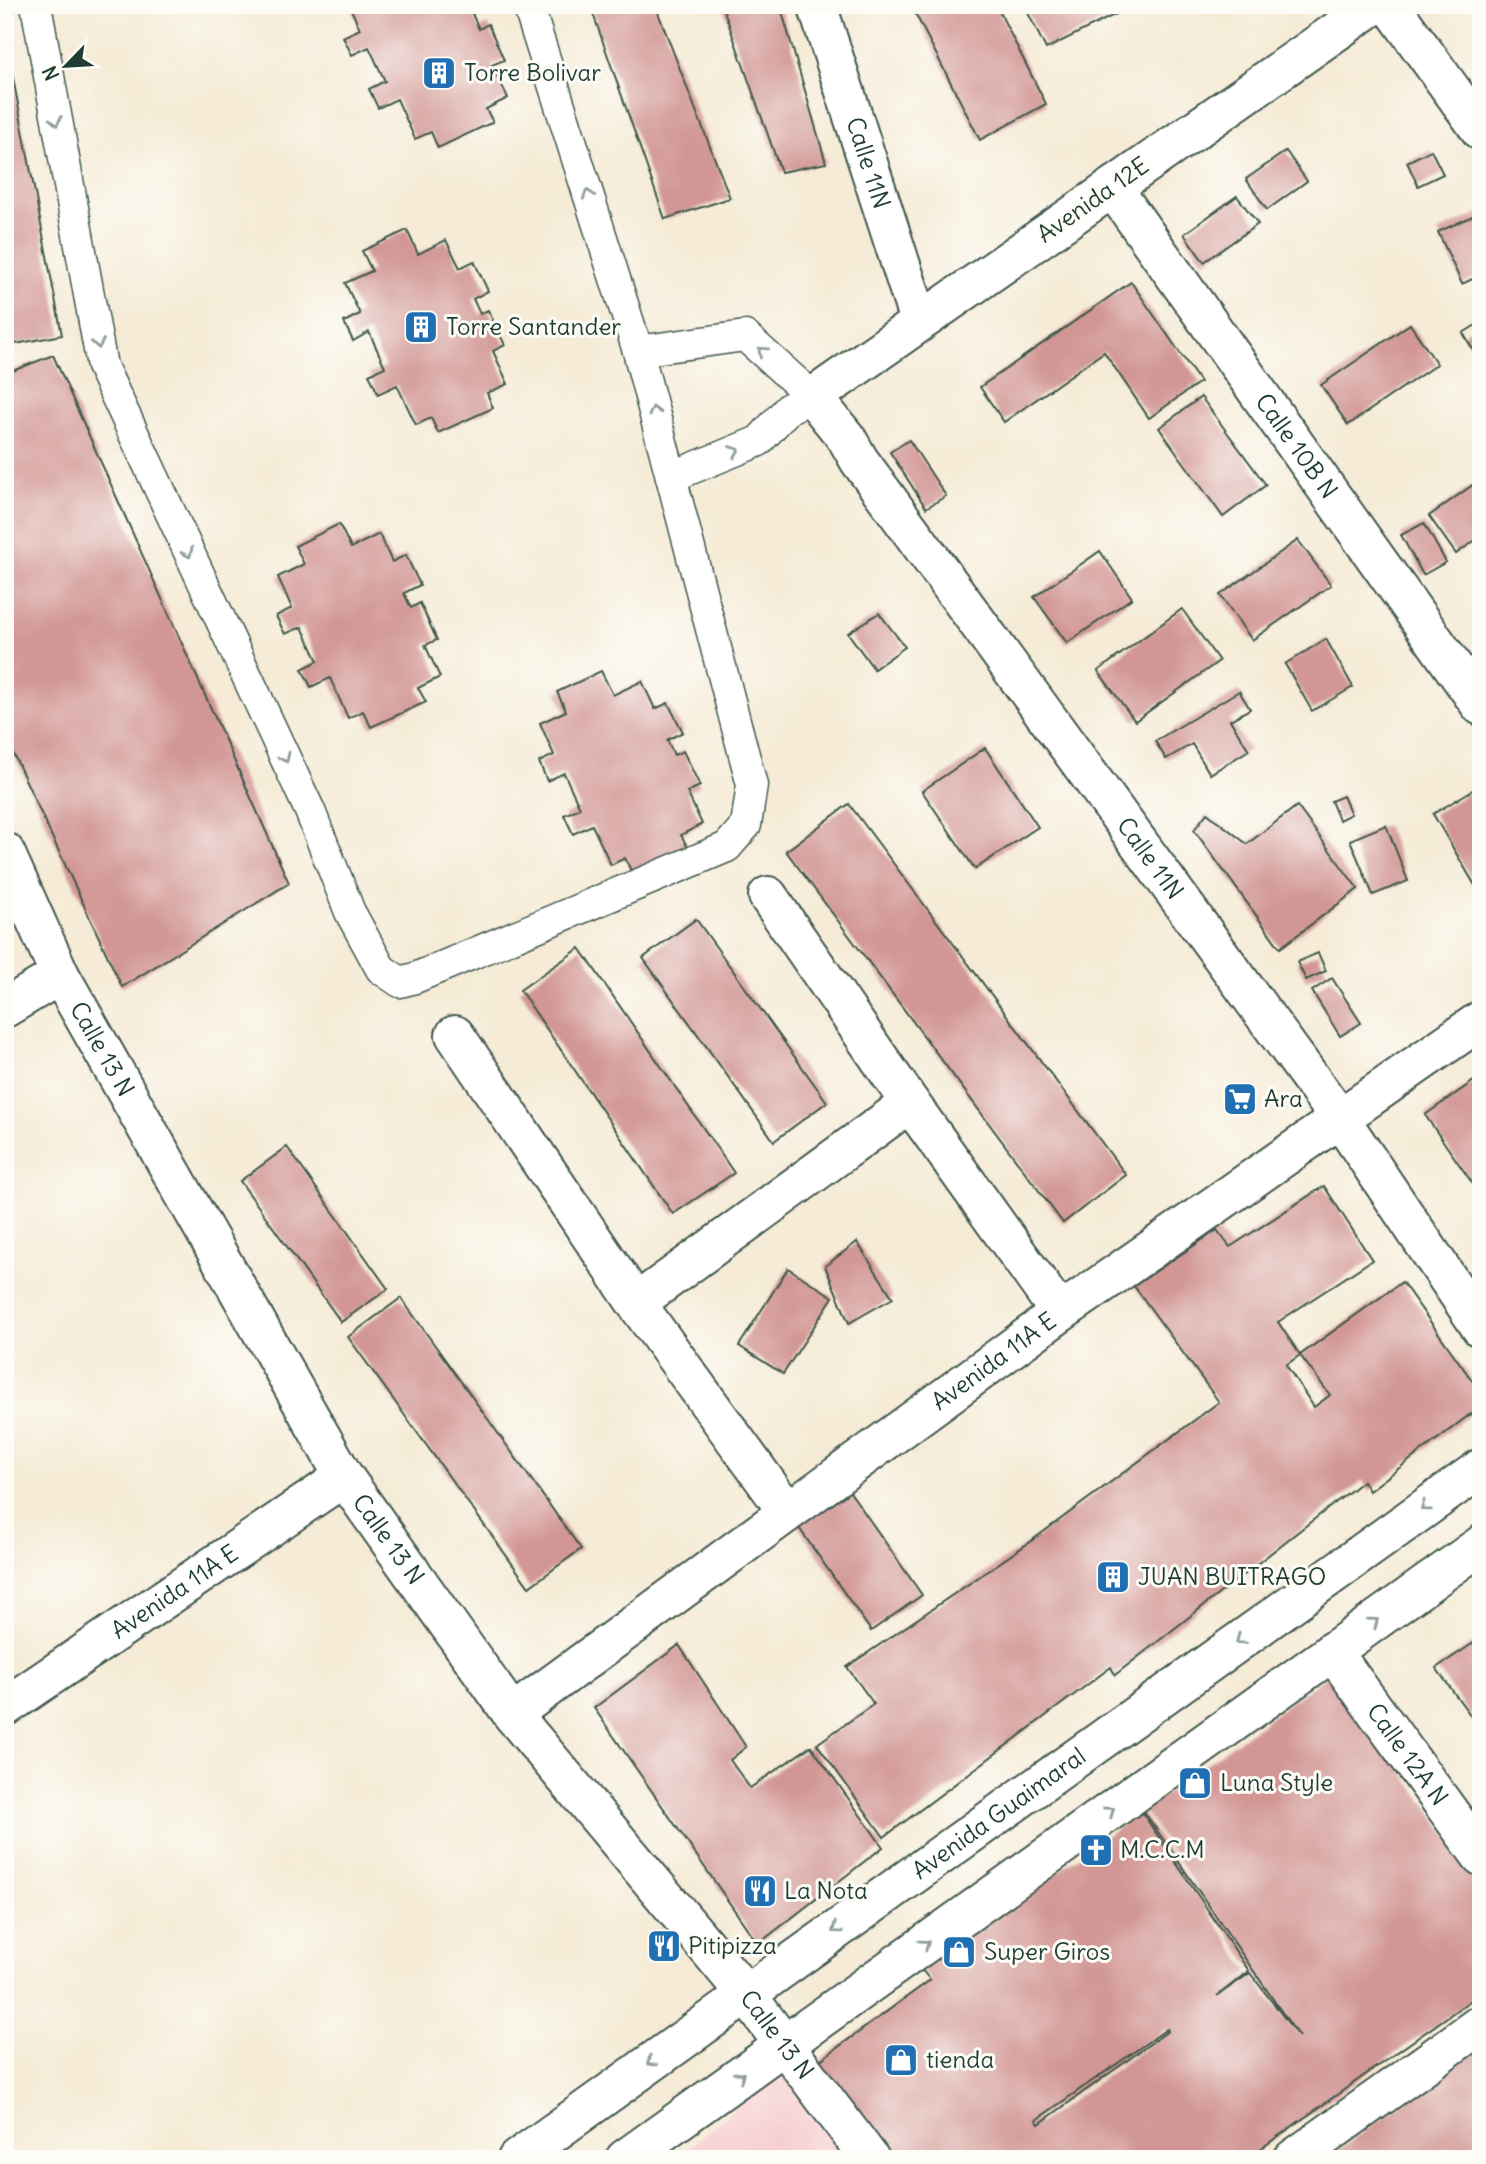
<svg xmlns="http://www.w3.org/2000/svg" width="1486" height="2164" font-family="Delius,sans-serif">
<style>
.built{fill:#f7cfd1}
.building{fill:#d29794;fill-rule:evenodd}
.lines{fill:none;stroke-linecap:round;stroke-linejoin:round}
.lane-casing{stroke:#3f574c;stroke-width:33}
.street-casing{stroke:#3f574c;stroke-width:42}
.secondary-casing{stroke:#3f574c;stroke-width:42}
.lane{stroke:#fff;stroke-width:30}
.street{stroke:#fff;stroke-width:38}
.secondary{stroke:#fff;stroke-width:38}
.oneway{stroke:#8f9e9a}
.labels{text-anchor:middle;stroke-width:6;stroke-linejoin:round;paint-order:stroke}
.poi-label{font-size:24px;fill:#1f3d34;stroke:#fdfcf7;text-anchor:start}
.street-label{font-size:24px;fill:#1f3d34;stroke:#fdfcf7}
</style>
<rect width="100%" height="100%" fill="#fdfcf7"/>
<filter id="ink" filterUnits="userSpaceOnUse"><feTurbulence type="fractalNoise" baseFrequency=".0143" numOctaves="2"/><feDisplacementMap in="SourceGraphic" scale="14" xChannelSelector="R" yChannelSelector="G"/><feConvolveMatrix kernelMatrix="1 2 1 2 8 2 1 2 1" color-interpolation-filters="sRGB"/></filter>
<filter id="wash" filterUnits="userSpaceOnUse"><feTurbulence type="fractalNoise" baseFrequency=".00686" numOctaves="4" result="noise"/><feDisplacementMap in="SourceGraphic" scale="28" xChannelSelector="R" yChannelSelector="G"/><feGaussianBlur stdDeviation="1.57" result="paint"/><feColorMatrix in="noise" values="0 0 0 0 0 0 0 0 0 0 0 0 0 0 0 0 0 1.4 0 .05"/><feComposite in="paint" operator="in"/></filter>
<g filter="url(#wash)">
<rect width="100%" height="100%" fill="#f5ebd6"/>
<path class="built" d="M782 2069 849 2156 846 2159H675Z"/>
<g id="blocks">
<g class="building">
<path d="M349 5H490L472 14 479 29 488 24 504 60 492 65 508 98 486 109 493 122 438 148 431 132 415 139 397 99 378 108 369 89 385 81 369 47 352 55 343 37 360 29Z"/>
<path d="M590 5H655L730 198 665 219Z"/>
<path d="M722 5H780L826 163 781 172Z"/>
<path d="M911 5H996L1046 104 980 140Z"/>
<path d="M1024 5H1134L1046 49Z"/>
<path d="M10 62 62 335 5 346V63Z"/>
<path d="M1431 150 1443 174 1418 186 1407 162Z"/>
<path d="M1286 151 1307 181 1267 210 1246 179Z"/>
<path d="M1237 196 1258 224 1204 262 1184 234Z"/>
<path d="M1481 212V275L1462 284 1438 232Z"/>
<path d="M407 230 418 254 446 240 460 268 474 261 488 291 473 299 480 314 488 310 505 345 493 351 508 384 487 393 493 408 438 433 431 418 416 425 397 385 378 394 369 374 385 367 369 332 353 341 344 322 360 314 345 283 372 271 362 251Z"/>
<path d="M1131 282 1200 382 1149 418 1104 352 1004 422 980 387Z"/>
<path d="M1481 322V363L1463 333Z"/>
<path d="M1410 324 1437 364 1348 425 1321 385Z"/>
<path d="M53 355 289 883 122 987 5 736V374Z"/>
<path d="M1201 397 1266 485 1223 517 1159 428Z"/>
<path d="M909 440 946 496 926 508 890 452Z"/>
<path d="M1481 479V536L1456 554 1429 516Z"/>
<path d="M1424 523 1446 562 1423 575 1401 535Z"/>
<path d="M339 524 351 548 379 534 392 562 406 555 420 585 404 593 411 608 420 603 437 640 425 645 440 677 418 688 426 702 371 727 363 711 348 718 330 678 311 687 302 669 318 661 302 627 285 634 276 616 292 608 278 577 304 564 295 546Z"/>
<path d="M1298 540 1331 585 1252 640 1220 595Z"/>
<path d="M1100 551 1132 598 1067 643 1034 597Z"/>
<path d="M1182 609 1219 661 1135 721 1098 671Z"/>
<path d="M879 613 905 647 874 669 848 633Z"/>
<path d="M1326 639 1353 687 1312 711 1285 664Z"/>
<path d="M601 671 613 695 642 681 655 709 668 703 683 732 667 740 674 755 683 751 700 786 687 792 702 824 681 835 688 848 633 875 625 858 611 865 592 825 573 834 564 815 580 808 564 773 547 781 539 762 554 755 540 723 566 711 557 692Z"/>
<path d="M1239 691 1250 709 1230 720 1249 750 1210 774 1192 744 1166 759 1155 741Z"/>
<path d="M985 748 1038 827 975 869 922 791Z"/>
<path d="M1481 785V884L1476 887 1433 814Z"/>
<path d="M1343 796 1351 814 1339 820 1331 801Z"/>
<path d="M849 804 1126 1175 1063 1223 786 851Z"/>
<path d="M1297 806 1358 889 1280 948 1194 830 1207 813 1247 844Z"/>
<path d="M1386 825 1408 881 1373 895 1350 840Z"/>
<path d="M696 919 827 1102 774 1141 643 958Z"/>
<path d="M580 948 734 1173 673 1214 520 990Z"/>
<path d="M1318 953 1326 971 1306 980 1297 962Z"/>
<path d="M1332 978 1361 1023 1340 1036 1312 991Z"/>
<path d="M1481 1076V1188L1477 1190 1425 1115Z"/>
<path d="M287 1147 388 1289 341 1322 240 1181Z"/>
<path d="M1324 1186 1372 1260 1278 1322 1300 1355 1286 1365 1314 1407 1330 1395 1300 1355 1402 1282 1481 1393V1406L1369 1491 1363 1481 1115 1675 1111 1667 884 1837 817 1744 874 1704 847 1667 1027 1544 1219 1402 1134 1286 1217 1230 1230 1247Z"/>
<path d="M857 1242 893 1298 849 1323 825 1266Z"/>
<path d="M788 1268 833 1297 783 1374 739 1346Z"/>
<path d="M401 1298 581 1549 529 1587 348 1337Z"/>
<path d="M848 1489 922 1595 871 1631 797 1525Z"/>
<path d="M1481 1638V1730L1436 1668Z"/>
<path d="M679 1645 746 1747 730 1760 750 1788 811 1746 883 1847 758 1944 594 1708Z"/>
<path d="M1332 1672 1481 1882V1993L1246 2159H888L815 2064 930 1980 922 1970 1141 1811 1249 1971 1217 1996 1250 1973 1299 2037 1143 1810ZM1167 2029 1168 2031 1039 2124 1036 2120Z"/>
<path d="M1481 2046V2159H1326Z"/>
</g>
</g>
</g>
<g filter="url(#ink)">
<use href="#blocks" fill-opacity="0" stroke="#3f574c" stroke-width="2"/>
<g class="lines">
<g class="lane-casing">
<g id="lane">
<path d="M36 5 102 366 310 811 350 912 381 969 400 982 415 978 727 847 746 825 752 785 638 351 528 5"/>
<path d="M638 351 745 336 813 397 789 408 759 441 671 477"/>
</g>
</g>
<g class="street-casing">
<g id="street">
<path id="s1" d="M817 5 919 321"/>
<path id="s2" d="M1374 5 813 397 847 439 859 460 1341 1120 1481 1328"/>
<path d="M1390 5 1481 131"/>
<path id="s3" d="M1112 187 1481 706"/>
<path id="s4" d="M5 852 60 975 344 1477 512 1714 746 1994 870 2159"/>
<path d="M768 896 910 1103 1060 1313"/>
<path d="M5 1008 60 975"/>
<path d="M455 1035 636 1303 787 1511"/>
<path d="M636 1303 910 1103"/>
<path id="s5" d="M1332 1651 1481 1856"/>
<path id="s6" d="M5 1707 344 1477"/>
<path id="s7" d="M512 1714 1060 1313 1481 1020"/>
<path d="M1293 2159 1481 2024"/>
</g>
</g>
<g class="secondary-casing">
<g id="secondary">
<path id="s8" d="M517 2159 1481 1468"/>
<path d="M625 2159 1481 1545"/>
</g>
</g>
<use href="#lane" class="lane"/>
<use href="#street" class="street"/>
<use href="#secondary" class="secondary"/>
</g>
<defs><path id="oneway-chevron" d="M-2-3.5L2.5 0L-2 3.5" fill="none" stroke-width="1.6" stroke-linecap="round" stroke-linejoin="round" transform="scale(1.75)"/></defs>
<g class="oneway">
<use href="#oneway-chevron" transform="translate(56 121) rotate(79)"/>
<use href="#oneway-chevron" transform="translate(588 194) rotate(-108)"/>
<use href="#oneway-chevron" transform="translate(98 344) rotate(80)"/>
<use href="#oneway-chevron" transform="translate(762 351) rotate(-138)"/>
<use href="#oneway-chevron" transform="translate(654 411) rotate(-105)"/>
<use href="#oneway-chevron" transform="translate(735 451) rotate(-22)"/>
<use href="#oneway-chevron" transform="translate(188 553) rotate(65)"/>
<use href="#oneway-chevron" transform="translate(285 758) rotate(65)"/>
<use href="#oneway-chevron" transform="translate(1425 1507) rotate(144)"/>
<use href="#oneway-chevron" transform="translate(1374 1622) rotate(-36)"/>
<use href="#oneway-chevron" transform="translate(1240 1640) rotate(144)"/>
<use href="#oneway-chevron" transform="translate(1110 1811) rotate(-36)"/>
<use href="#oneway-chevron" transform="translate(836 1929) rotate(144)"/>
<use href="#oneway-chevron" transform="translate(925 1944) rotate(-36)"/>
<use href="#oneway-chevron" transform="translate(651 2062) rotate(144)"/>
<use href="#oneway-chevron" transform="translate(740 2076) rotate(-36)"/>
</g>
</g>
<defs>
<g id="building-square" transform="scale(1.75)"><rect x="-9" y="-9" width="18" height="18" rx="4" fill="#1f6fb2" stroke="#fdfcf7"/><path d="M-4-6H4V6H1V3H-1V6H-4ZM-2.5-4.3h1.7v1.8h-1.7ZM.8-4.3h1.7v1.8H.8ZM-2.5-1h1.7V.8h-1.7ZM.8-1h1.7V.8H.8Z" fill="#fff"/></g>
<g id="supermarket-square" transform="scale(1.75)"><rect x="-9" y="-9" width="18" height="18" rx="4" fill="#1f6fb2" stroke="#fdfcf7"/><path d="M-6-5.5h2.5l.6 2H6L4.5 2H-2.5L-4.4-4H-6ZM-1.5 3.2a1.3 1.3 0 1 0 .1 0ZM3 3.2a1.3 1.3 0 1 0 .1 0Z" fill="#fff"/></g>
<g id="shop-square" transform="scale(1.75)"><rect x="-9" y="-9" width="18" height="18" rx="4" fill="#1f6fb2" stroke="#fdfcf7"/><path d="M-5-2.5h2.3a2.7 3.5 0 0 1 5.4 0H5L5.5 6h-11ZM-1.5-2.5h3a1.5 2.3 0 0 0-3 0Z" fill="#fff"/></g>
<g id="church-square" transform="scale(1.75)"><rect x="-9" y="-9" width="18" height="18" rx="4" fill="#1f6fb2" stroke="#fdfcf7"/><path d="M-1.2-6h2.4v3.5h3.3v2.4h-3.3V6h-2.4V-.1h-3.3v-2.4h3.3Z" fill="#fff"/></g>
<g id="restaurant-square" transform="scale(1.75)"><rect x="-9" y="-9" width="18" height="18" rx="4" fill="#1f6fb2" stroke="#fdfcf7"/><path d="M-5-6h1v4h1v-4h1v4h1v-4h1v5L-1.5 .5V6h-2V.5L-5-1ZM5-6V6H3V1.5H1.5Q1.5-4 5-6Z" fill="#fff"/></g>
</defs>
<g fill-rule="evenodd">
<use href="#building-square" x="439" y="73"/>
<use href="#building-square" x="421" y="327"/>
<use href="#supermarket-square" x="1240" y="1099"/>
<use href="#building-square" x="1113" y="1577"/>
<use href="#shop-square" x="1195" y="1783"/>
<use href="#church-square" x="1096" y="1850"/>
<use href="#restaurant-square" x="760" y="1891"/>
<use href="#restaurant-square" x="664" y="1946"/>
<use href="#shop-square" x="959" y="1952"/>
<use href="#shop-square" x="901" y="2060"/>
</g>
<g class="labels">
<g class="poi-label">
<text x="464" y="81">Torre Bolivar</text>
<text x="446" y="335">Torre Santander</text>
<text x="1264" y="1107">Ara</text>
<text x="1138" y="1585">JUAN BUITRAGO</text>
<text x="1220" y="1791">Luna Style</text>
<text x="1120" y="1858">M.C.C.M</text>
<text x="784" y="1899">La Nota</text>
<text x="688" y="1954">Pitipizza</text>
<text x="984" y="1960">Super Giros</text>
<text x="926" y="2068">tienda</text>
</g>
<g class="street-label">
<text dy="8" stroke="none"><textPath href="#s1" startOffset="166">Calle 11N</textPath></text>
<text transform="translate(1093 200) rotate(-35)" y="8">Avenida 12E</text>
<text dy="8" stroke="none"><textPath href="#s3" startOffset="318">Calle 10B N</textPath></text>
<text dy="8" stroke="none"><textPath href="#s2" startOffset="1256">Calle 11N</textPath></text>
<text dy="8" stroke="none"><textPath href="#s4" startOffset="220">Calle 13 N</textPath></text>
<text dy="8" stroke="none"><textPath href="#s7" startOffset="597">Avenida 11A E</textPath></text>
<text dy="8" stroke="none"><textPath href="#s4" startOffset="788">Calle 13 N</textPath></text>
<text dy="8" stroke="none"><textPath href="#s6" startOffset="205">Avenida 11A E</textPath></text>
<text dy="8" stroke="none"><textPath href="#s5" startOffset="128">Calle 12A N</textPath></text>
<text dy="8" stroke="none"><textPath href="#s8" startOffset="593">Avenida Guaimaral</textPath></text>
<text dy="8" stroke="none"><textPath href="#s4" startOffset="1418">Calle 13 N</textPath></text>
</g>
</g>
<rect width="1486" height="2164" fill="none" stroke="#fdfcf7" stroke-width="28"/>
<g transform="translate(66 66) rotate(245)" stroke="#fdfcf7" stroke-width="5" paint-order="stroke">
<path d="M0-5L12 26L0 18L-12 26Z" fill="#1f3d34"/>
<text y="-10" font-size="19" font-weight="bold" text-anchor="middle" fill="#1f3d34">N</text>
</g>
</svg>
